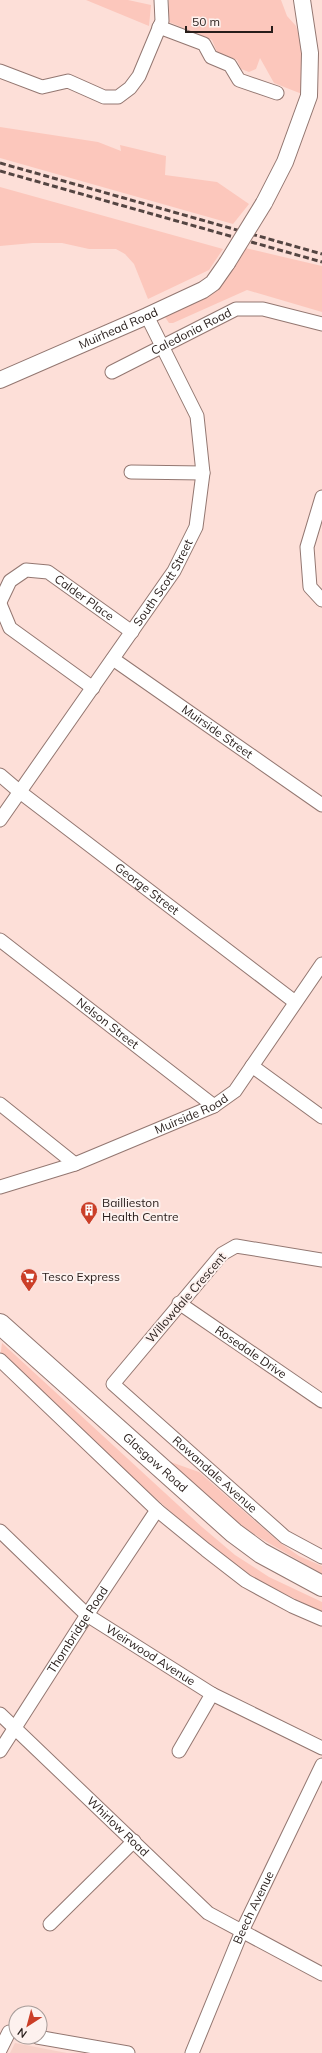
<svg xmlns="http://www.w3.org/2000/svg" width="322" height="2053" font-family="Mulish,sans-serif">
<style>
.built{fill:#f7d0c8}
.green{fill:#fcc7bc}
.lines{fill:none;stroke-linecap:round;stroke-linejoin:round}
.minor-casing{stroke:#937771;stroke-width:15}
.tertiary-casing{stroke:#937771;stroke-width:18}
.primary-casing{stroke:#937771;stroke-width:22}
.minor{stroke:#fff;stroke-width:13}
.tertiary{stroke:#fff;stroke-width:16}
.primary{stroke:#fff;stroke-width:20}
.rail{stroke:#544542;stroke-width:3;stroke-dasharray:6 3;stroke-linecap:butt}
.tertiary-bridge-casing{stroke:#937771;stroke-width:18;stroke-linecap:butt}
.tertiary-bridge{stroke:#fff;stroke-width:16}
.labels{text-anchor:middle;stroke-width:4;stroke-linejoin:round;paint-order:stroke}
.street-label{font-size:12px;fill:#271d1a;stroke:#fdf1ee}
.poi-label{font-size:12px;fill:#271d1a;stroke:#fdf1ee;text-anchor:start}
</style>
<rect width="100%" height="100%" fill="#fddfd8"/>
<path class="built" d="M15 2043 67 2053H10Z"/>
<g class="green">
<path d="M86 0H128L151 5 149 26Z"/>
<path d="M169 0H281L287 16 296 26 304 51 302 94 274 83 260 58 256 69 249 72 241 69 237 60 217 52 212 40 169 22Z"/>
<path d="M0 127 98 142 121 151 120 145 166 156 165 175 217 182 249 204 233 224 0 158Z"/>
<path d="M0 186V187L223 249 209 270 148 299 134 264 125 254 116 249H89L62 243H33L0 246Z"/>
<path d="M245 248 322 266V312L247 290 173 323H169L165 317 168 311Z"/>
<path d="M2 1343 202 1527 235 1555 269 1577 322 1602V1612L262 1583 221 1557 0 1358Z"/>
<path d="M165 1460 199 1472 279 1542 299 1556 322 1566V1574L260 1538 223 1513Z"/>
</g>
<g class="lines">
<g class="minor-casing">
<g id="minor">
<path d="M159 27 204 44 211 57 230 65 239 80 277 93"/>
<path d="M0 71 42 87 68 81 104 97H118L130 88 139 76 162 21 161 0"/>
<path id="s1" d="M112 372 236 309H263L322 324"/>
<path d="M131 472 203 473"/>
<path d="M322 497 307 547 310 587 322 600"/>
<path id="s2" d="M0 602 10 581 26 570 48 572 132 632"/>
<path d="M0 604 10 628 93 688"/>
<path id="s3" d="M113 659 322 805"/>
<path id="s4" d="M0 775 20 792 295 1002"/>
<path id="s5" d="M0 820 174 571 196 527 203 473 197 416 147 316"/>
<path id="s6" d="M0 940 214 1106"/>
<path d="M252 1066 322 1117"/>
<path d="M0 1104 75 1164"/>
<path id="s7" d="M0 1187 75 1164 214 1106 235 1091 322 964"/>
<path id="s8" d="M322 1260 236 1246 222 1254 113 1384 285 1537 322 1557"/>
<path id="s9" d="M179 1303 322 1401"/>
<path d="M0 1360 157 1510 206 1550 246 1581 292 1606 322 1619"/>
<path id="s10" d="M0 1531 87 1615 212 1694 322 1748"/>
<path id="s11" d="M0 1714 208 1913 322 1974"/>
<path id="s12" d="M0 1751 87 1615 157 1510"/>
<path d="M179 1751 212 1694"/>
<path d="M50 1924 134 1841"/>
<path d="M37 2037 128 2053"/>
<path d="M0 2050 9 2032"/>
<path id="s13" d="M192 2053 242 1931 322 1765"/>
</g>
</g>
<g class="tertiary-casing">
<g id="tertiary">
<path d="M264 203 285 162 309 96 310 53 302 0"/>
<path id="s14" d="M0 380 147 316 203 290 213 283 227 263"/>
</g>
</g>
<g class="primary-casing">
<g id="primary">
<path id="s15" d="M0 1324 234 1533 261 1553 322 1586"/>
</g>
</g>
<use href="#minor" class="minor"/>
<use href="#tertiary" class="tertiary"/>
<use href="#primary" class="primary"/>
<g class="rail">
<path d="M0 163 322 254"/>
<path d="M0 171 322 262"/>
</g>
<g class="tertiary-bridge-casing">
<path id="tertiary-bridge" d="M227 263 264 203"/>
</g>
<use href="#tertiary-bridge" class="tertiary-bridge"/>
</g>
<defs>
<g id="building-pin" transform="scale(0.9)"><path d="M0 17L-7.5 6A9.5 9.5 0 1 1 7.5 6Z" fill="#cb3f28" stroke="#fdf1ee"/><path d="M-4-6H4V6H1V3H-1V6H-4ZM-2.5-4.3h1.7v1.8h-1.7ZM.8-4.3h1.7v1.8H.8ZM-2.5-1h1.7V.8h-1.7ZM.8-1h1.7V.8H.8Z" fill="#fff"/></g>
<g id="supermarket-pin" transform="scale(0.9)"><path d="M0 17L-7.5 6A9.5 9.5 0 1 1 7.5 6Z" fill="#cb3f28" stroke="#fdf1ee"/><path d="M-6-5.5h2.5l.6 2H6L4.5 2H-2.5L-4.4-4H-6ZM-1.5 3.2a1.3 1.3 0 1 0 .1 0ZM3 3.2a1.3 1.3 0 1 0 .1 0Z" fill="#fff"/></g>
</defs>
<g fill-rule="evenodd">
<use href="#building-pin" x="89" y="1210"/>
<use href="#supermarket-pin" x="29" y="1277"/>
</g>
<g class="labels">
<g class="street-label">
<text dy="4" stroke="none"><textPath href="#s14" startOffset="129">Muirhead Road</textPath></text>
<text dy="4" stroke="none"><textPath href="#s1" startOffset="89">Caledonia Road</textPath></text>
<text dy="4" stroke="none"><textPath href="#s5" startOffset="288">South Scott Street</textPath></text>
<text dy="4" stroke="none"><textPath href="#s2" startOffset="109">Calder Place</textPath></text>
<text dy="4" stroke="none"><textPath href="#s3" startOffset="127">Muirside Street</textPath></text>
<text dy="4" stroke="none"><textPath href="#s4" startOffset="186">George Street</textPath></text>
<text dy="4" stroke="none"><textPath href="#s6" startOffset="136">Nelson Street</textPath></text>
<text dy="4" stroke="none"><textPath href="#s7" startOffset="205">Muirside Road</textPath></text>
<text transform="translate(186 1298) rotate(-49)" y="4">Willowdale Crescent</text>
<text dy="4" stroke="none"><textPath href="#s9" startOffset="87">Rosedale Drive</textPath></text>
<text dy="4" stroke="none"><textPath href="#s15" startOffset="208">Glasgow Road</textPath></text>
<text dy="4" stroke="none"><textPath href="#s8" startOffset="409">Rowandale Avenue</textPath></text>
<text dy="4" stroke="none"><textPath href="#s12" startOffset="144">Thornbridge Road</textPath></text>
<text dy="4" stroke="none"><textPath href="#s10" startOffset="196">Weirwood Avenue</textPath></text>
<text dy="4" stroke="none"><textPath href="#s11" startOffset="163">Whirlow Road</textPath></text>
<text dy="4" stroke="none"><textPath href="#s13" startOffset="158">Beech Avenue</textPath></text>
</g>
<g class="poi-label">
<text x="102" y="1207">Baillieston<tspan x="102" dy="14">Health Centre</tspan></text>
<text x="42" y="1281">Tesco Express</text>
</g>
</g>
<g transform="translate(28 2025) rotate(216)"><circle r="19" fill="#fdf1ee" stroke="#a79c99"/>
<path d="M0-3L7 15L0 10L-7 15Z" fill="#cb3f28"/>
<text y="-6" font-size="11" font-weight="bold" text-anchor="middle" fill="#271d1a">N</text>
</g>
<path d="M186 26v6h86v-6" fill="none" stroke="#271d1a" stroke-width="2"/>
<text x="192" y="26" font-size="12" fill="#271d1a" stroke="#fdf1ee" stroke-width="3" paint-order="stroke">50 m</text>
</svg>
